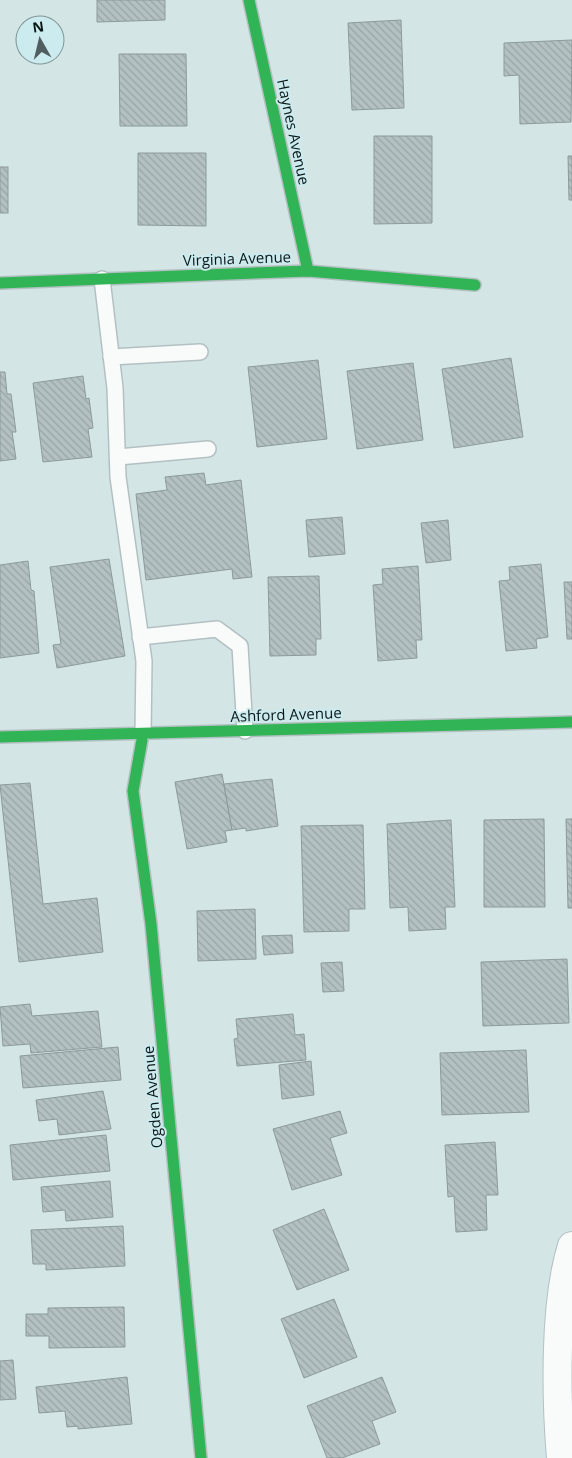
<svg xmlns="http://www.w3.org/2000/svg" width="572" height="1458" font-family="'Open Sans',sans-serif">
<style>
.building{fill:url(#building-back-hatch);stroke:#8d9a9b}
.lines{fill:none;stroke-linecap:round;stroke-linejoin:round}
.lane-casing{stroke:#b3c0c1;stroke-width:18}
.street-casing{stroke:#b3c0c1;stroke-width:30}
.fast-casing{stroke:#b3c0c1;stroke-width:14}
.lane{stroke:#f9fbfb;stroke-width:15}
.street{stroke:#f9fbfb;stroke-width:28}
.fast{stroke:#30b455;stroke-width:11}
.labels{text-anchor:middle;stroke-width:4;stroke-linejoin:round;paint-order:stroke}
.street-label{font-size:15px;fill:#0b1617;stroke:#ccebee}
</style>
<defs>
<pattern id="building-back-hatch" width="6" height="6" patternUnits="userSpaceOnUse" patternTransform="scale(1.25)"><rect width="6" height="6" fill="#b3c1c2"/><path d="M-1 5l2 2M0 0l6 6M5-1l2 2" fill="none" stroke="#99a5a6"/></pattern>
</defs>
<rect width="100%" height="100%" fill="#d4e5e6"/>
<g class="building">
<path d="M97 0H165V20L97 22Z"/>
<path d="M401 20 404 108 352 110 348 23Z"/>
<path d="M572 40 571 122 520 124 519 75 504 76V43Z"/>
<path d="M119 54H186L187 126H120Z"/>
<path d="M374 136H432V223L374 224Z"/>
<path d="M138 153H206V226L138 225Z"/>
<path d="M568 156H572V200H569Z"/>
<rect x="0" y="167" width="8" height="46"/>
<path d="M511 358 523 437 454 448 442 369Z"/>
<path d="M318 360 327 439 257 447 248 367Z"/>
<path d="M413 363 423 440 357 449 347 371Z"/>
<path d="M0 372H5L7 394H11L16 432H12L16 459 0 461Z"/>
<path d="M83 376 86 399 89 398 93 428 88 429 92 457 43 462 33 383Z"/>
<path d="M204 473 206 485 241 480 252 577 233 579 232 569 146 580 136 494 167 490 165 477Z"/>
<path d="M342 517 345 554 309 557 306 520Z"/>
<path d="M448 520 451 560 426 563 421 523Z"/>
<path d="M109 559 125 656 57 668 53 645 61 644 50 567Z"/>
<path d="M28 561 31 590 34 591 39 653 0 658V565Z"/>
<path d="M541 564 548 637 536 639 537 648 506 651 499 581 510 580 509 567Z"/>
<path d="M418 566 422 640H416L417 658 378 661 373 585 383 584 382 569Z"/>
<path d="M319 576 321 639H316V655L270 656 268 577Z"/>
<path d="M564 582H572V639H567Z"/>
<path d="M222 774 232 830 225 831 227 842 187 849 175 782Z"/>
<path d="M272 779 278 826 246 831V828L232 830 224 784Z"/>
<path d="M30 783 43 904 97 898 103 952 19 962 0 785Z"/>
<path d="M544 819 545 907H484V820Z"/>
<path d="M566 819H572V908H568Z"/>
<path d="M451 820 455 907H445L446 929 409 931 408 907 390 908 387 824Z"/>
<path d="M363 825 365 909H349V931L304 932 301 826Z"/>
<path d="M255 909 256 959 198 961 197 911Z"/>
<path d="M292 935 293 953 264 955 262 936Z"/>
<path d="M567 959 569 1023 483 1026 481 962Z"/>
<path d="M342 962 344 991 323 992 321 963Z"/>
<path d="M30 1004 32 1016 98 1011 102 1047 31 1053 30 1044 3 1046 0 1007Z"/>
<path d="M293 1014 295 1035 304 1034 306 1060 237 1066 234 1039 238 1038 236 1019Z"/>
<path d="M118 1047 121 1080 23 1088 20 1056Z"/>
<path d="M526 1050 529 1112 442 1115 440 1053Z"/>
<path d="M311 1061 314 1095 282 1099 279 1065Z"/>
<path d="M103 1091 111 1129 59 1135 57 1119 39 1121 36 1100Z"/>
<path d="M340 1111 347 1133 330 1138 342 1175 292 1190 273 1129Z"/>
<path d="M106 1135 110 1171 13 1180 10 1145Z"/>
<path d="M495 1142 498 1195H486L487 1230 456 1232 454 1196 448 1197 445 1145Z"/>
<path d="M110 1181 113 1217 66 1221 65 1210 43 1212 41 1187Z"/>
<path d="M324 1209 349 1270 297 1290 273 1230Z"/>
<path d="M123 1226 125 1266 46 1270V1264H33L31 1230Z"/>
<path d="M334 1299 357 1357 304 1378 281 1319Z"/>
<path d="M124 1307 125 1347 49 1348V1336H26V1314H48V1308Z"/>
<path d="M13 1360 16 1399 0 1400V1361Z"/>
<path d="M127 1377 132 1424 78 1429V1426L67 1427 65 1411 39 1413 36 1387Z"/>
<path d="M382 1377 396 1412 372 1421 380 1444 342 1458H327L307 1406Z"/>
</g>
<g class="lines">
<g class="lane-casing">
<g id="lane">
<path d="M102 279 115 388 118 477 144 661 143 734"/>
<path d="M111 357 200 352"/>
<path d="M118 457 208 449"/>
<path d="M140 637 217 629 240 646 245 731"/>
</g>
</g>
<g class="street-casing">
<path id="street" d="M561 1458C556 1398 554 1303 572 1246"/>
</g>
<g class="fast-casing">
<g id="fast">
<path d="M249 0 308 271"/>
<path d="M0 283 308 271 475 285"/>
<path d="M143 734 133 791 151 924 201 1458"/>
<path d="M0 737 572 722"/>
</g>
</g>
<use href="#lane" class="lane"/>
<use href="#street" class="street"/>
<use href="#fast" class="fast"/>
</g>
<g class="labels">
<g class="street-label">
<text transform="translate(293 132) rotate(78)" y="5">Haynes Avenue</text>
<text transform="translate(237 259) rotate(-2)" y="5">Virginia Avenue</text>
<text transform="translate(286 715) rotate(-2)" y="5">Ashford Avenue</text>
<text transform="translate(153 1097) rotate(-95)" y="5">Ogden Avenue</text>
</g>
</g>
<g transform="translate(40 40) rotate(352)"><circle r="24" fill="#ccebee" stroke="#7f9698"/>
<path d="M0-4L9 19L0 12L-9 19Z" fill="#515e5f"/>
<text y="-8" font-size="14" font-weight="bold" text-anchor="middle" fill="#0b1617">N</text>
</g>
</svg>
